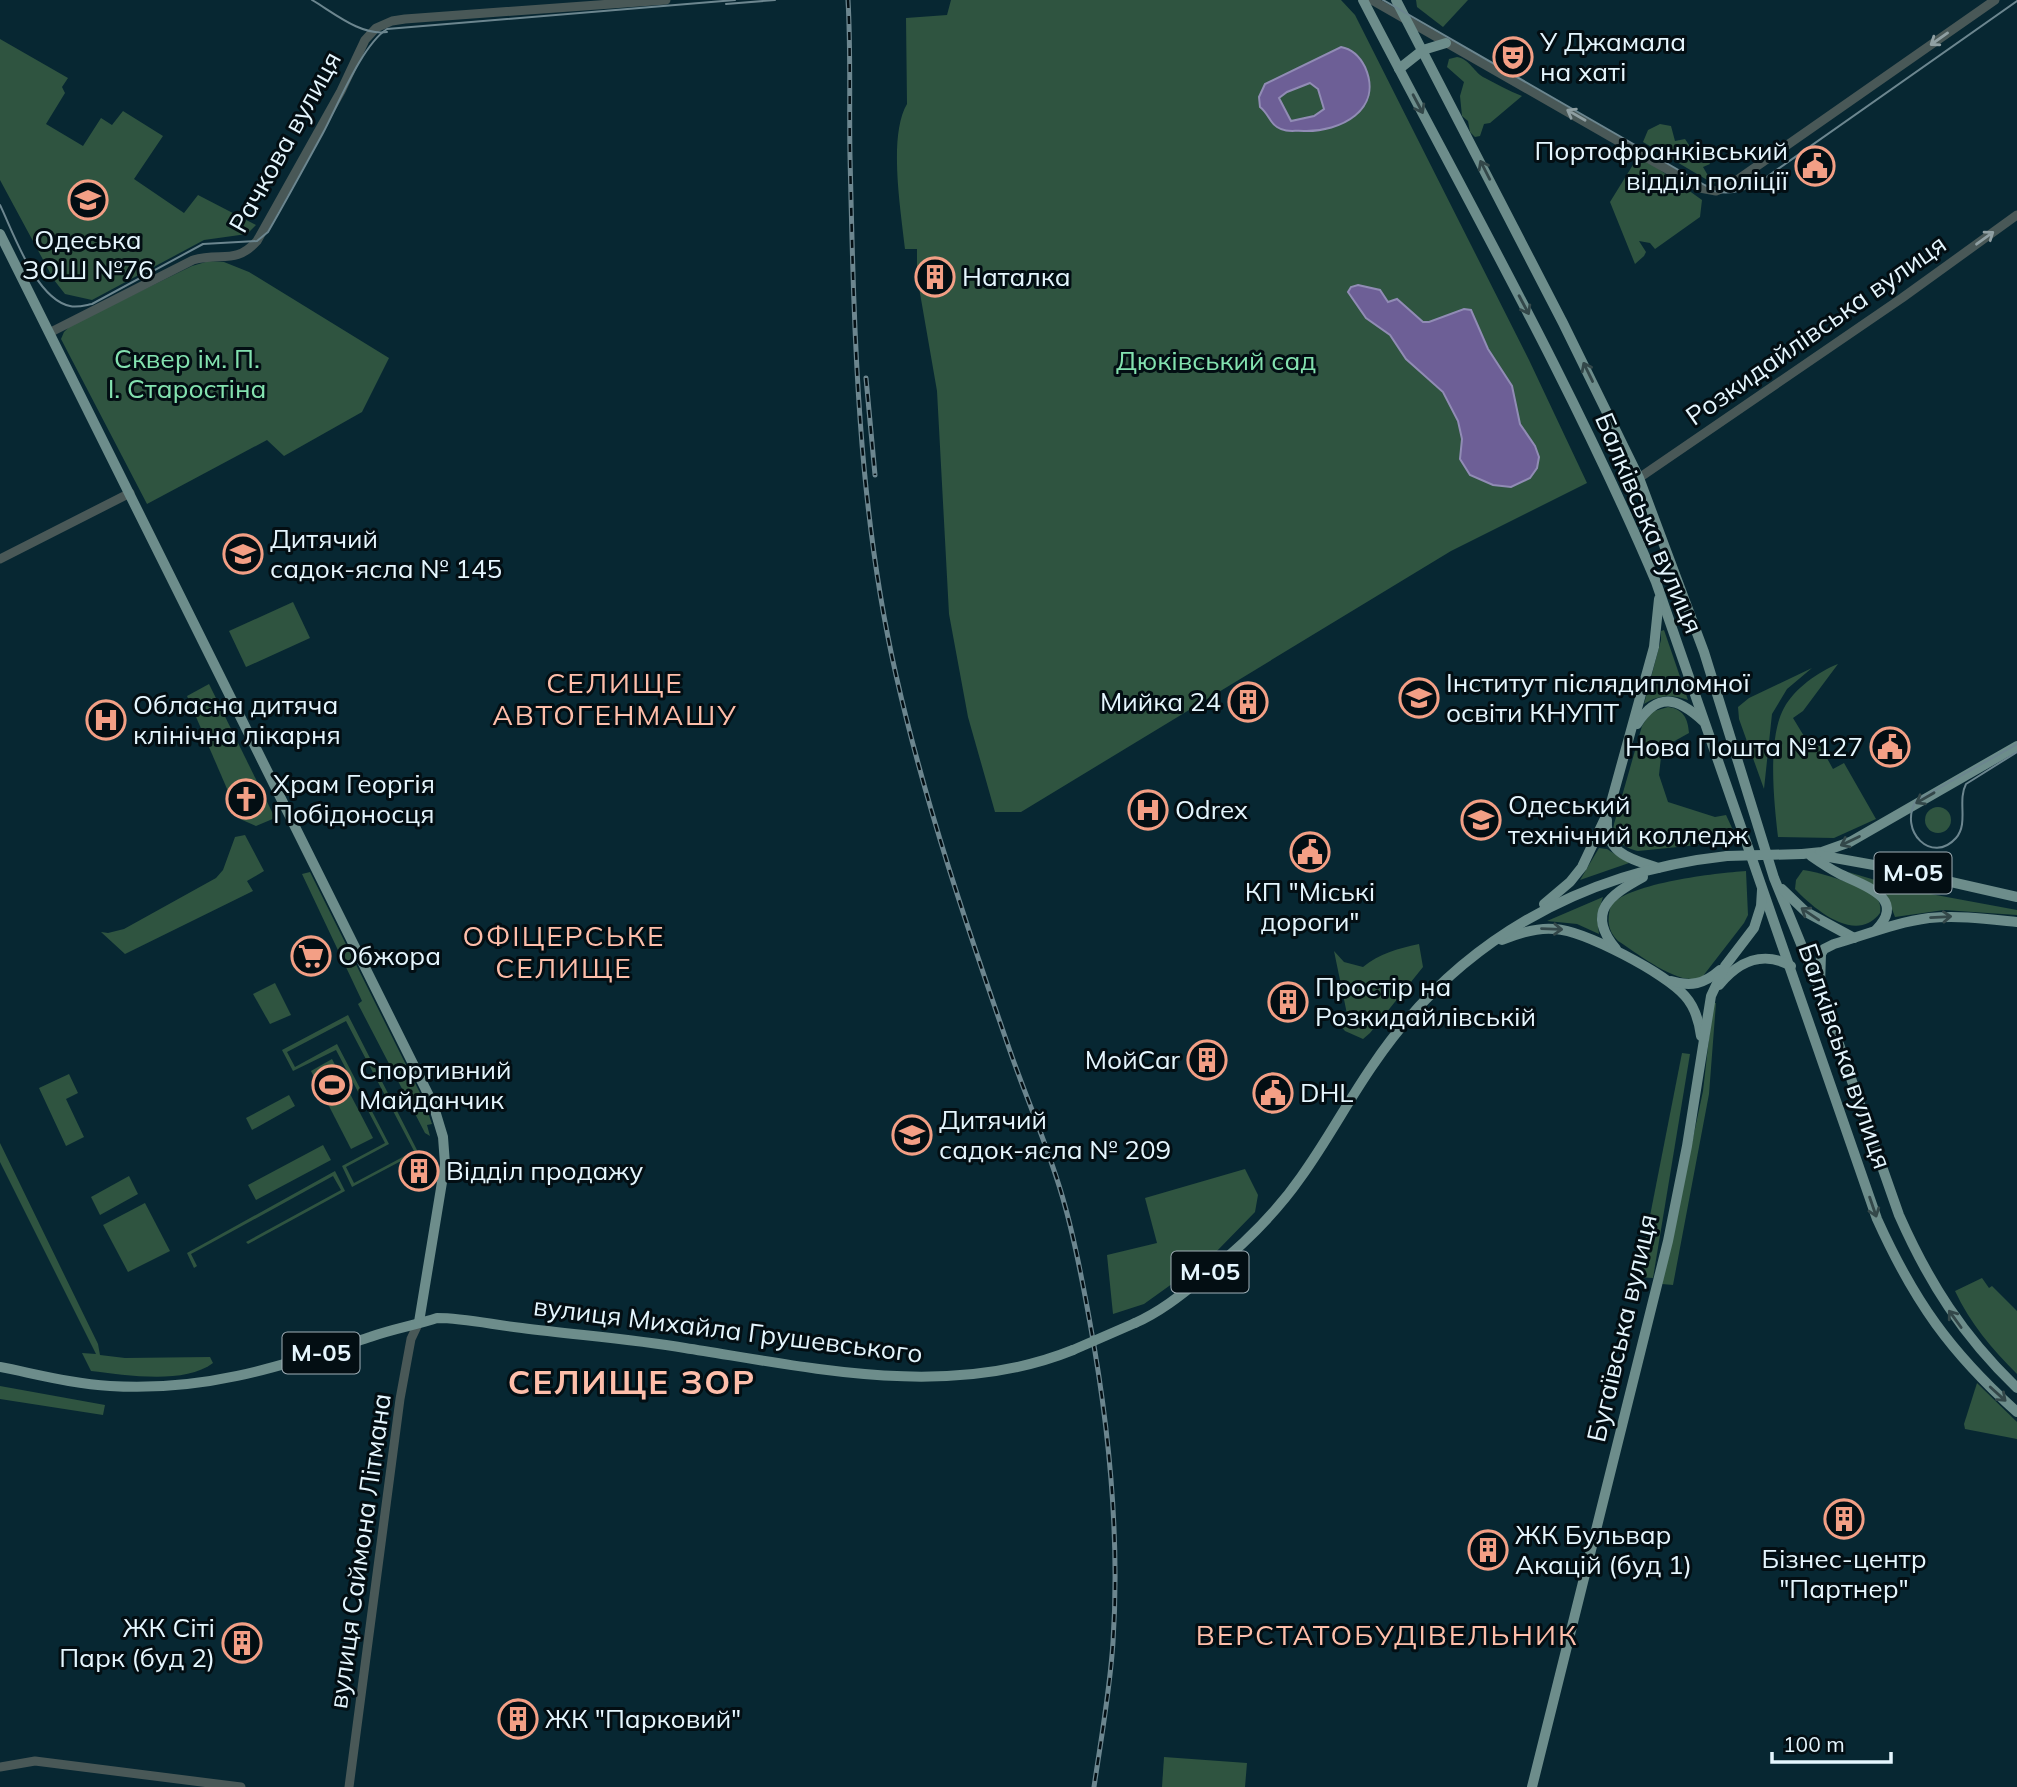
<svg xmlns="http://www.w3.org/2000/svg" width="2017" height="1787" font-family="Mulish,sans-serif">
<style>
.green{fill:#2f5440;fill-rule:evenodd}
.water{fill:#6d5f96;stroke:#918cb5;stroke-width:2;fill-rule:evenodd}
.lines{fill:none;stroke-linecap:round;stroke-linejoin:round}
.minor{stroke:#495857;stroke-width:9}
.major{stroke:#6d8d8b;stroke-width:10}
.tram{stroke:#6c868f;stroke-width:2}
.rail-casing{stroke:#6c868f;stroke-width:5}
.rail{stroke:#030e13;stroke-width:2.5;stroke-dasharray:8;stroke-linecap:butt}
.major-bridge{stroke:#6d8d8b;stroke-width:10}
.oneway{stroke:#8f9fa2}
.oneway2{stroke:#334749}
.labels{text-anchor:middle;stroke-width:6;stroke-linejoin:round;paint-order:stroke}
.shield{fill:#030e13;stroke:#a1b0b8;stroke-width:2}
.shield-label{font-size:24px;font-weight:bold;fill:#e5f6fe}
.poi-label{font-size:26px;fill:#e5f6fe;stroke:#030e13;text-anchor:start}
.street-label{font-size:26px;fill:#e5f6fe;stroke:#030e13}
.park-label{font-size:26px;fill:#83e2af;stroke:#030e13}
.neighbourhood-label{font-size:28px;letter-spacing:2px;fill:#febeaa;stroke:#030e13}
.district-label{font-size:33px;font-weight:bold;letter-spacing:2px;fill:#febeaa;stroke:#030e13}
</style>
<rect width="100%" height="100%" fill="#072732"/>
<g class="green">
<path d="M951 0H1341L1355 15 1529 360 1587 483 1451 551 1021 812H995L968 717 949 614 937 391 917 276V249H905C901 211 888 136 907 104L906 18 947 15Z"/>
<path d="M1416 0H1468L1443 27 1417 7Z"/>
<path d="M0 39 68 78 62 87 65 93 46 124 83 146 101 118 112 125 123 111 163 136 134 179 184 213 198 195 256 225 247 234 204 240 92 300 65 294 54 280 0 180Z"/>
<path d="M1457 57C1470 59 1474 73 1485 78 1497 84 1509 91 1522 96L1490 123 1484 124 1480 136 1475 137 1470 132 1468 121 1462 116 1460 96 1464 82 1447 67 1449 59Z"/>
<path d="M1660 124 1671 126 1675 141 1685 139 1699 160H1708L1710 164 1703 167 1710 179 1716 182 1714 184 1643 142 1648 130Z"/>
<path d="M1639 155 1702 200 1700 217 1655 249 1650 243 1639 241 1646 252 1644 256 1635 264 1610 202Z"/>
<path d="M209 261 224 262 249 272 389 358 362 412 284 456 267 440 147 504 61 339 64 332 71 325 192 266Z"/>
<path d="M293 602 310 638 246 667 229 631Z"/>
<path d="M1664 630 1688 700C1672 694 1658 695 1644 704L1661 640V631Z"/>
<path d="M1838 664 1803 711 1793 718 1810 746 1818 742 1833 769 1844 763 1876 819 1834 838 1778 837C1774 802 1767 739 1784 708 1795 688 1818 672 1838 664Z"/>
<path d="M1812 668 1787 689 1772 714 1764 789 1739 719 1738 707 1749 698Z"/>
<path d="M209 684 275 818 256 826 240 819 187 696Z"/>
<path d="M1668 707C1683 709 1688 718 1689 733L1662 748 1659 775 1668 802 1715 817 1726 815 1738 841 1638 851C1624 848 1611 839 1614 824L1642 726 1651 712Z"/>
<circle cx="1938" cy="820" r="13"/>
<path d="M245 835 264 871 247 881 253 891 125 954 101 932 108 933 124 929 216 878 223 870 235 837Z"/>
<path d="M1599 848 1607 849 1629 863 1580 880Z"/>
<path d="M1803 870C1820 872 1864 886 1876 897 1880 902 1881 907 1880 913 1856 945 1814 909 1795 889L1796 880Z"/>
<path d="M1746 871 1748 915 1744 923 1703 976C1683 990 1637 953 1618 941 1607 930 1607 919 1611 905 1630 883 1716 873 1746 871Z"/>
<path d="M310 872 424 1101 432 1124 427 1125 430 1136 425 1133 358 1004 362 1001 302 874Z"/>
<path d="M1848 872 1909 890 2017 910V915L1944 910 1895 917 1885 891Z"/>
<path d="M1603 897 1597 916 1599 934 1577 924 1547 921Z"/>
<path d="M1419 944 1423 967 1370 1033 1363 1039 1345 1031 1340 1025 1347 1014 1334 951 1344 962 1363 967C1380 953 1397 949 1419 944Z"/>
<path d="M275 983 291 1015 270 1024 253 994Z"/>
<path d="M1713 1003H1716L1709 1094 1673 1285 1662 1284 1703 1091Z"/>
<path d="M348 1015 418 1152 352 1187 342 1166 385 1143 336 1050 293 1071 282 1050ZM346 1021 414 1151 354 1183 346 1167 389 1144 337 1044 295 1067 287 1052Z"/>
<path d="M1682 1053 1690 1054 1653 1278 1638 1277Z"/>
<path d="M332 1059 373 1138 351 1149 311 1071Z"/>
<path d="M69 1074 78 1093 66 1099 84 1137 66 1146 39 1088Z"/>
<path d="M289 1095 295 1106 252 1130 246 1118Z"/>
<path d="M0 1143 98 1344 100 1355 125 1358 210 1357 213 1363C184 1385 126 1375 91 1371L82 1353 96 1354 0 1162Z"/>
<path d="M323 1145 331 1160 256 1200 248 1185Z"/>
<path d="M1245 1169 1258 1195 1255 1212 1215 1253 1144 1304 1113 1314 1107 1255 1157 1243 1145 1198Z"/>
<path d="M335 1171 345 1191 248 1244 246 1242 341 1190 333 1176 191 1254 197 1266 194 1268 187 1253Z"/>
<path d="M129 1176 138 1194 100 1215 91 1197Z"/>
<path d="M145 1203 170 1251 128 1272 103 1225Z"/>
<path d="M1982 1278 1989 1288 1992 1286 2017 1311V1374C1992 1349 1970 1323 1955 1291Z"/>
<path d="M1977 1383 2017 1422V1439L1965 1429 1964 1424Z"/>
<path d="M0 1386 105 1405 103 1415 0 1399Z"/>
<path d="M1164 1757 1247 1763 1245 1787H1162Z"/>
</g>
<g class="water">
<path d="M1341 47C1352 49 1360 57 1365 67 1384 110 1340 132 1304 131 1294 130 1286 133 1277 127 1270 123 1268 113 1260 107L1259 97 1265 84ZM1310 83 1318 89 1324 109 1314 116 1291 121 1279 98 1287 92Z"/>
<path d="M1358 285 1380 290 1388 302 1397 299 1423 322H1429L1464 309 1471 310 1488 349 1512 386 1520 424 1535 446 1539 457 1537 468 1530 478 1511 487 1493 485 1470 475 1460 459 1462 439 1458 421 1443 392 1406 359 1390 335 1366 318 1348 292 1351 287Z"/>
</g>
<g class="lines">
<g class="minor">
<path d="M1372 0 1700 188 1716 191 1730 185 1995 0"/>
<path d="M51 332 193 260C222 252 235 265 257 241L341 91 365 40 376 28 392 21 405 19 666 0"/>
<path d="M1639 478 1902 298 2017 215"/>
<path d="M0 559 130 493"/>
<path d="M0 1767 35 1761 241 1787"/>
<path d="M349 1787 400 1399 411 1339 419 1322"/>
</g>
<g class="major">
<path d="M1363 0C1463 193 1571 382 1656 582L1877 1219C1914 1301 1950 1352 2017 1412"/>
<path d="M1396 0 1563 323 1639 478 1704 652 1774 878 1821 993 1899 1215C1929 1283 1963 1336 2017 1388"/>
<path d="M1399 69 1423 50 1446 43"/>
<path d="M0 234 433 1104 443 1137 445 1164 419 1322"/>
<path d="M1637 724C1658 691 1678 698 1703 721"/>
<path d="M1607 820C1605 854 1632 859 1658 868"/>
<path d="M1802 854 1822 852 1850 842 2017 746"/>
<path d="M1818 855 1885 867 2017 897"/>
<path d="M1811 856C1821 863 1830 869 1840 874 1865 886 1907 898 1876 930"/>
<path d="M1782 889 1806 912 1854 938"/>
<path d="M1544 904 1570 882 1582 867 1609 810 1654 647 1659 599"/>
<path d="M1502 940C1519 933 1537 927 1555 929 1585 931 1665 973 1685 996 1695 1007 1699 1021 1701 1036"/>
<path d="M1616 949C1585 912 1610 895 1643 877"/>
<path d="M1671 981C1691 987 1704 984 1720 970"/>
<path d="M1719 985C1738 962 1763 950 1791 966"/>
<path d="M1820 985 1821 954 1824 949 1834 944C1865 935 1897 922 1929 918 1958 915 1988 919 2017 922"/>
<path d="M1135 1323C1160 1312 1181 1295 1201 1279 1239 1249 1274 1216 1301 1177 1327 1141 1348 1101 1373 1065 1456 942 1580 872 1727 856"/>
<path d="M0 1367C36 1374 73 1384 110 1386 207 1392 281 1366 370 1337 392 1329 416 1325 437 1318 465 1318 494 1325 522 1328 576 1335 631 1339 685 1348 813 1368 949 1400 1073 1350"/>
<path d="M1532 1787 1668 1241 1687 1146 1711 996 1725 966 1754 928 1761 906 1762 890"/>
</g>
<g class="tram">
<path d="M312 0C334 13 361 36 387 32"/>
<path d="M1383 0 1715 191C1729 195 1745 190 1758 183L2017 1"/>
<path d="M726 4 775 0"/>
<path d="M0 205C14 234 36 299 70 306 77 308 86 305 92 304L203 244 257 241 268 232C287 199 305 166 323 133 338 105 362 45 387 29L735 0"/>
<path d="M2017 744 1916 801C1898 831 1932 865 1956 838 1969 823 1957 801 1966 784L2017 752"/>
</g>
<g class="rail-casing">
<g id="rail">
<path d="M848 0C851 52 849 104 850 156 854 329 857 504 896 675 925 803 967 927 1010 1051 1028 1103 1051 1153 1065 1206 1076 1245 1083 1284 1090 1323 1109 1427 1120 1535 1113 1642 1110 1690 1101 1739 1094 1787"/>
<path d="M866 378 875 475"/>
</g>
</g>
<use href="#rail" class="rail"/>
<g class="major-bridge">
<path d="M1727 856 1802 854"/>
<path d="M1073 1350 1135 1323"/>
</g>
</g>
<defs><path id="oneway-shaft" d="M-6 0H5M1.5-3L5.5 0L1.5 3" fill="none" stroke-width="1.6" stroke-linecap="round" stroke-linejoin="round" transform="scale(1.75)"/></defs>
<g class="oneway">
<use href="#oneway-shaft" transform="translate(1939 39) rotate(145)"/>
<use href="#oneway-shaft" transform="translate(1576 115) rotate(-150)"/>
<use href="#oneway-shaft" transform="translate(1985 238) rotate(-36)"/>
</g>
<g class="oneway2">
<use href="#oneway-shaft" transform="translate(1418 104) rotate(62)"/>
<use href="#oneway-shaft" transform="translate(1485 170) rotate(-117)"/>
<use href="#oneway-shaft" transform="translate(1524 305) rotate(62)"/>
<use href="#oneway-shaft" transform="translate(1588 372) rotate(-116)"/>
<use href="#oneway-shaft" transform="translate(1925 798) rotate(150)"/>
<use href="#oneway-shaft" transform="translate(1850 841) rotate(154)"/>
<use href="#oneway-shaft" transform="translate(1810 914) rotate(-146)"/>
<use href="#oneway-shaft" transform="translate(1941 917) rotate(-3)"/>
<use href="#oneway-shaft" transform="translate(1552 929) rotate(2)"/>
<use href="#oneway-shaft" transform="translate(1873 1207) rotate(71)"/>
<use href="#oneway-shaft" transform="translate(1955 1319) rotate(-126)"/>
<use href="#oneway-shaft" transform="translate(1998 1394) rotate(42)"/>
</g>
<defs>
<g id="theatre-ring" transform="scale(2.0125)"><circle r="9.5" fill="#030e13" stroke="#f39f85" stroke-width="1.5"/><path d="M-5-5.5Q0-4 5-5.5V0Q5 5 0 6Q-5 5-5 0ZM-3.3-2.5H-1v1.5H-3.3ZM1-2.5H3.3v1.5H1ZM-2.8 1Q0 5.5 2.8 1Z" fill="#f39f85"/></g>
<g id="civic-ring" transform="scale(2.0125)"><circle r="9.5" fill="#030e13" stroke="#f39f85" stroke-width="1.5"/><path d="M-.6-6.5H3V-4.5H.6V-3L4-1V1h2V6H-6V1h2V-1L-.6-3ZM-1.2 2.5V6h2.4V2.5Z" fill="#f39f85"/></g>
<g id="school-ring" transform="scale(2.0125)"><circle r="9.5" fill="#030e13" stroke="#f39f85" stroke-width="1.5"/><path d="M0-5L7-2L0 1L-7-2ZM-4 1L0 2.5L4 1V4Q0 6-4 4Z" fill="#f39f85"/></g>
<g id="building-ring" transform="scale(2.0125)"><circle r="9.5" fill="#030e13" stroke="#f39f85" stroke-width="1.5"/><path d="M-4-6H4V6H1V3H-1V6H-4ZM-2.5-4.3h1.7v1.8h-1.7ZM.8-4.3h1.7v1.8H.8ZM-2.5-1h1.7V.8h-1.7ZM.8-1h1.7V.8H.8Z" fill="#f39f85"/></g>
<g id="university-ring" transform="scale(2.0125)"><circle r="9.5" fill="#030e13" stroke="#f39f85" stroke-width="1.5"/><path d="M0-5L7-2L0 1L-7-2ZM-4 1L0 2.5L4 1V4Q0 6-4 4Z" fill="#f39f85"/></g>
<g id="hospital-ring" transform="scale(2.0125)"><circle r="9.5" fill="#030e13" stroke="#f39f85" stroke-width="1.5"/><path d="M-5-5h3v3.5h4V-5h3V5h-3V1.5h-4V5h-3Z" fill="#f39f85"/></g>
<g id="church-ring" transform="scale(2.0125)"><circle r="9.5" fill="#030e13" stroke="#f39f85" stroke-width="1.5"/><path d="M-1.2-6h2.4v3.5h3.3v2.4h-3.3V6h-2.4V-.1h-3.3v-2.4h3.3Z" fill="#f39f85"/></g>
<g id="supermarket-ring" transform="scale(2.0125)"><circle r="9.5" fill="#030e13" stroke="#f39f85" stroke-width="1.5"/><path d="M-6-5.5h2.5l.6 2H6L4.5 2H-2.5L-4.4-4H-6ZM-1.5 3.2a1.3 1.3 0 1 0 .1 0ZM3 3.2a1.3 1.3 0 1 0 .1 0Z" fill="#f39f85"/></g>
<g id="stadium-ring" transform="scale(2.0125)"><circle r="9.5" fill="#030e13" stroke="#f39f85" stroke-width="1.5"/><path d="M0-5a6.5 5 0 1 0 0 10a6.5 5 0 1 0 0-10ZM-3.5-1.8h7v3.6h-7Z" fill="#f39f85"/></g>
</defs>
<g fill-rule="evenodd">
<use href="#theatre-ring" x="1513" y="57"/>
<use href="#civic-ring" x="1815" y="166"/>
<use href="#school-ring" x="88" y="200"/>
<use href="#building-ring" x="935" y="277"/>
<use href="#school-ring" x="243" y="554"/>
<use href="#university-ring" x="1419" y="698"/>
<use href="#building-ring" x="1248" y="702"/>
<use href="#hospital-ring" x="106" y="720"/>
<use href="#civic-ring" x="1890" y="747"/>
<use href="#church-ring" x="246" y="799"/>
<use href="#hospital-ring" x="1148" y="810"/>
<use href="#university-ring" x="1481" y="820"/>
<use href="#civic-ring" x="1310" y="852"/>
<use href="#supermarket-ring" x="311" y="956"/>
<use href="#building-ring" x="1288" y="1002"/>
<use href="#building-ring" x="1207" y="1060"/>
<use href="#stadium-ring" x="332" y="1085"/>
<use href="#civic-ring" x="1273" y="1093"/>
<use href="#school-ring" x="912" y="1135"/>
<use href="#building-ring" x="419" y="1171"/>
<use href="#building-ring" x="1844" y="1519"/>
<use href="#building-ring" x="1488" y="1550"/>
<use href="#building-ring" x="242" y="1643"/>
<use href="#building-ring" x="518" y="1719"/>
</g>
<g class="labels">
<g class="shield">
<rect x="1874.5" y="852.5" width="77" height="41" rx="5"/>
<rect x="1171.5" y="1251.5" width="77" height="41" rx="5"/>
<rect x="282.5" y="1332.5" width="77" height="41" rx="5"/>
</g>
<g class="shield-label">
<text x="1913" y="881">М-05</text>
<text x="1210" y="1280">М-05</text>
<text x="321" y="1361">М-05</text>
</g>
<g class="poi-label">
<text x="1540" y="51">У Джамала<tspan x="1540" dy="30">на хаті</tspan></text>
<text x="1788" y="160" text-anchor="end">Портофранківський<tspan x="1788" dy="30">відділ поліції</tspan></text>
<text x="88" y="249" text-anchor="middle">Одеська<tspan x="88" dy="30">ЗОШ №76</tspan></text>
<text x="962" y="286">Наталка</text>
<text x="270" y="548">Дитячий<tspan x="270" dy="30">садок-ясла № 145</tspan></text>
<text x="1446" y="692">Інститут післядипломної<tspan x="1446" dy="30">освіти КНУПТ</tspan></text>
<text x="1221" y="711" text-anchor="end">Мийка 24</text>
<text x="133" y="714">Обласна дитяча<tspan x="133" dy="30">клінічна лікарня</tspan></text>
<text x="1863" y="756" text-anchor="end">Нова Пошта №127</text>
<text x="273" y="793">Храм Георгія<tspan x="273" dy="30">Побідоносця</tspan></text>
<text x="1508" y="814">Одеський<tspan x="1508" dy="30">технічний колледж</tspan></text>
<text x="1175" y="819">Odrex</text>
<text x="1310" y="901" text-anchor="middle">КП "Міські<tspan x="1310" dy="30">дороги"</tspan></text>
<text x="338" y="965">Обжора</text>
<text x="1315" y="996">Простір на<tspan x="1315" dy="30">Розкидайлівській</tspan></text>
<text x="1180" y="1069" text-anchor="end">МойCar</text>
<text x="359" y="1079">Спортивний<tspan x="359" dy="30">Майданчик</tspan></text>
<text x="1300" y="1102">DHL</text>
<text x="939" y="1129">Дитячий<tspan x="939" dy="30">садок-ясла № 209</tspan></text>
<text x="446" y="1180">Відділ продажу</text>
<text x="1515" y="1544">ЖК Бульвар<tspan x="1515" dy="30">Акацій (буд 1)</tspan></text>
<text x="1844" y="1568" text-anchor="middle">Бізнес-центр<tspan x="1844" dy="30">"Партнер"</tspan></text>
<text x="215" y="1637" text-anchor="end">ЖК Сіті<tspan x="215" dy="30">Парк (буд 2)</tspan></text>
<text x="545" y="1728">ЖК "Парковий"</text>
</g>
<g class="street-label">
<text transform="translate(285 142) rotate(-61)" y="9">Рачкова вулиця</text>
<text transform="translate(1816 330) rotate(-35)" y="9">Розкидайлівська вулиця</text>
<text transform="translate(1649 523) rotate(67)" y="9">Балківська вулиця</text>
<text transform="translate(1845 1056) rotate(71)" y="9">Балківська вулиця</text>
<text transform="translate(1622 1328) rotate(-77)" y="9">Бугаївська вулиця</text>
<text transform="translate(728 1330) rotate(7)" y="9">вулиця Михайла Грушевського</text>
<text transform="translate(360 1551) rotate(-82)" y="9">вулиця Саймона Літмана</text>
</g>
<g class="park-label">
<text x="187" y="368">Сквер ім. П.<tspan x="187" dy="30">І. Старостіна</tspan></text>
<text x="1216" y="370">Дюківський сад</text>
</g>
<g class="neighbourhood-label">
<text x="615" y="693">СЕЛИЩЕ<tspan x="615" dy="32">АВТОГЕНМАШУ</tspan></text>
<text x="564" y="946">ОФІЦЕРСЬКЕ<tspan x="564" dy="32">СЕЛИЩЕ</tspan></text>
<text x="1387" y="1645">ВЕРСТАТОБУДІВЕЛЬНИК</text>
</g>
<g class="district-label">
<text x="632" y="1394">СЕЛИЩЕ ЗОР</text>
</g>
</g>
<path d="M1772 1752v10h119v-10" fill="none" stroke="#e5f6fe" stroke-width="3.5"/>
<text x="1783" y="1752" font-size="21" fill="#e5f6fe" stroke="#030e13" stroke-width="5" paint-order="stroke">100 m</text>
</svg>
